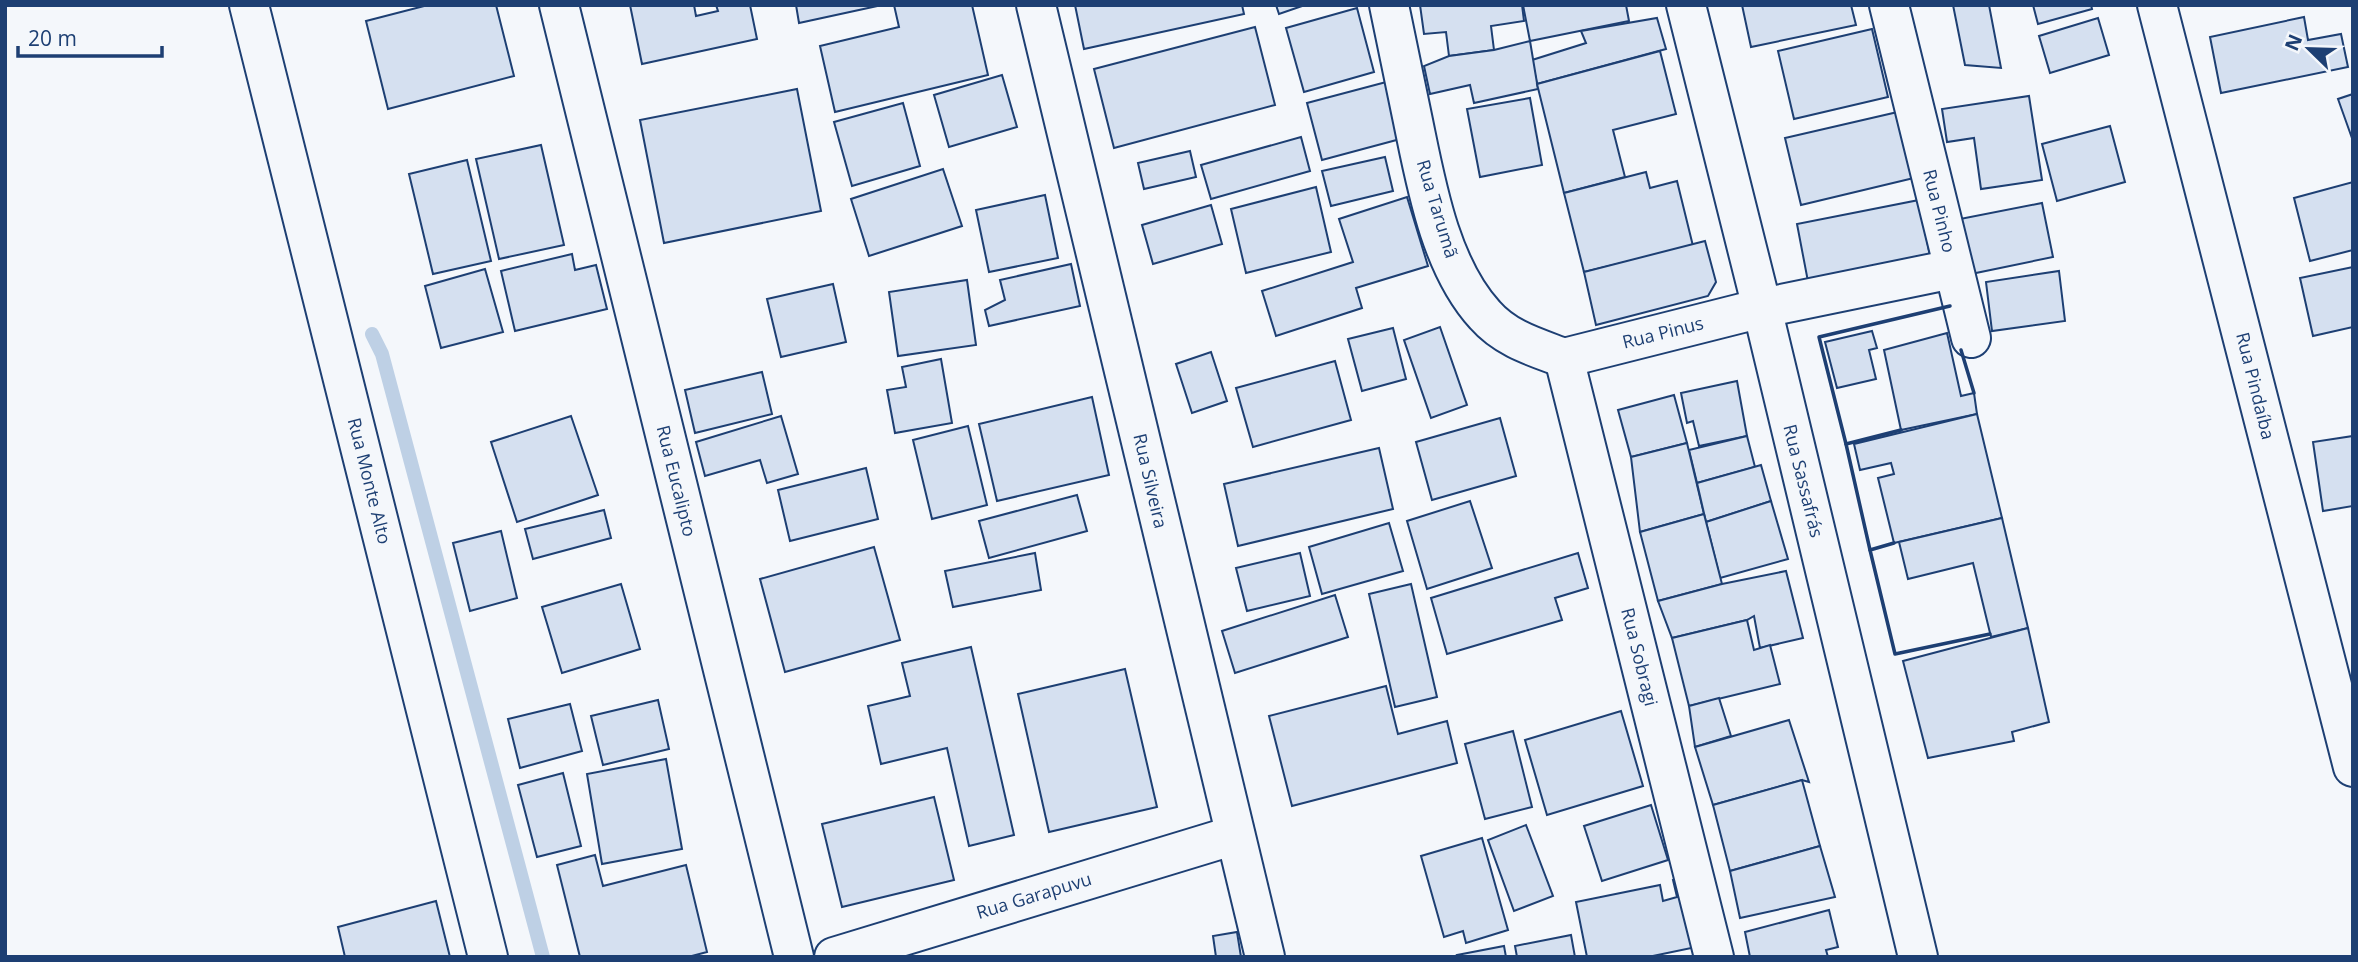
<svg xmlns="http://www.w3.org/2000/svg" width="2358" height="962" font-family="'Open Sans',sans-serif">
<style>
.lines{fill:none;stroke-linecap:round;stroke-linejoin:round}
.stream{stroke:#bed0e5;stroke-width:14}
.building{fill:#d5e0f0;stroke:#1d3f73;stroke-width:2}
.minor-casing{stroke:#1d3f73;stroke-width:42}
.minor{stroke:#f4f7fb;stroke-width:38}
.wall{stroke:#1d3f73;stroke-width:3.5}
.labels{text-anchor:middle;stroke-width:5;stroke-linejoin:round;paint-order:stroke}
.street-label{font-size:18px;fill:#1d3f73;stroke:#f4f7fb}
</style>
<rect width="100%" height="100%" fill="#f4f7fb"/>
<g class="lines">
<path class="stream" d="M372 334 382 354 543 957"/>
</g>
<g class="building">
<path d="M428 5H496L514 76 388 109 366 21Z"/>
<path d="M630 5H694L696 16 718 11 716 5H750L757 39 642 64Z"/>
<path d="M796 5H882L799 23Z"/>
<path d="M894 5H972L988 75 835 112 820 46 899 27Z"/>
<path d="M1075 5H1242L1244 14 1084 49Z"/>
<path d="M1276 5H1305L1279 14Z"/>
<path d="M1420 5H1522L1524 21 1491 26 1494 50 1449 56 1446 32 1424 34Z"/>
<path d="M1523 5H1626L1629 21 1530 41Z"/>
<path d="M1742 5H1851L1856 25 1751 47Z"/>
<path d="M1953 5H1989L2001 68 1965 65Z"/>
<path d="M2033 5H2091L2092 9 2038 24Z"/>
<path d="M1357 8 1374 72 1304 92 1286 28Z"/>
<path d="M2304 17 2308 40 2341 34 2348 67 2221 93 2210 37Z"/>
<path d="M1657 18 1666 49 1537 84 1532 60 1586 43 1581 31Z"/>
<path d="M2098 18 2109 55 2050 73 2039 36Z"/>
<path d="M1255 27 1275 105 1114 148 1094 69Z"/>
<path d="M1872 29 1888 97 1794 119 1778 51Z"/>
<path d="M1530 41 1538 89 1474 103 1470 85 1430 94 1424 66 1449 56 1494 50Z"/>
<path d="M1660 51 1676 114 1613 130 1625 177 1564 193 1537 84Z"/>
<path d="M1002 75 1017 127 949 147 934 95Z"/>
<path d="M1390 81 1404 138 1322 160 1307 103Z"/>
<path d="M797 89 821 211 664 243 640 120Z"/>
<path d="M2353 94V141L2338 99Z"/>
<path d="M2029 96 2042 180 1981 189 1974 138 1947 142 1942 109Z"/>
<path d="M1530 98 1542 165 1480 177 1467 109Z"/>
<path d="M903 103 920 166 852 186 834 122Z"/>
<path d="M1902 111 1918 177 1801 205 1785 138Z"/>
<path d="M2110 126 2125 182 2057 201 2042 144Z"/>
<path d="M1301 137 1310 171 1211 199 1201 165Z"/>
<path d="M541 145 564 245 499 259 476 159Z"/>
<path d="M1190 151 1196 177 1144 189 1138 163Z"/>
<path d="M1385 157 1393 191 1331 206 1322 171Z"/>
<path d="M467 160 491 261 433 274 409 174Z"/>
<path d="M943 169 962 226 869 256 851 199Z"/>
<path d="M1646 172 1650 188 1677 181 1693 246 1584 272 1564 193Z"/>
<path d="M2353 182V250L2310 261 2294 198Z"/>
<path d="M1316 187 1331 252 1246 273 1231 209Z"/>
<path d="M1045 195 1058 258 989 272 976 210Z"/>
<path d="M1407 197 1428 266 1356 288 1362 308 1276 336 1262 291 1353 262 1339 219Z"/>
<path d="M1919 200 1930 256 1810 292 1797 224Z"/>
<path d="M2042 203 2053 257 1971 274 1960 219Z"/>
<path d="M1211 205 1222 244 1153 264 1142 225Z"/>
<path d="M1705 241 1716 282 1708 296 1596 325 1584 272Z"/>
<path d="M572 254 575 270 596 265 607 309 515 331 501 271Z"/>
<path d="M1071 264 1080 306 989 326 985 310 1005 300 1000 280Z"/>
<path d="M2353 267V327L2313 336 2300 278Z"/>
<path d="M485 269 503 332 441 348 425 286Z"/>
<path d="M2059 271 2065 321 1992 331 1986 282Z"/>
<path d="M967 280 976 345 898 356 889 292Z"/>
<path d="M833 284 846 342 781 357 767 299Z"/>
<path d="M1440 327 1467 405 1431 418 1404 340Z"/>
<path d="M1393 328 1406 379 1362 391 1348 339Z"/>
<path d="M1872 331 1877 348 1869 350 1876 379 1837 388 1825 342Z"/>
<path d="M1947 333 1961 396 1974 393 1977 414 1901 430 1884 350Z"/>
<path d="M1211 352 1227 401 1192 413 1176 364Z"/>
<path d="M941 359 952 423 895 433 887 390 906 387 902 367Z"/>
<path d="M1335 361 1351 420 1253 447 1236 388Z"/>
<path d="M762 372 772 414 695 433 685 390Z"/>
<path d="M1737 381 1747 436 1699 446 1693 421 1687 423 1681 393Z"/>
<path d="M1674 395 1687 443 1631 457 1618 410Z"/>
<path d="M1092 397 1109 475 997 501 979 424Z"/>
<path d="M1977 414 2002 518 1894 543 1878 478 1894 474 1891 463 1860 470 1854 444Z"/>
<path d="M571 416 598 495 517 522 491 442Z"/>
<path d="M781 416 798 474 767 483 760 460 705 476 696 442Z"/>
<path d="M1500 418 1516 476 1432 500 1416 442Z"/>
<path d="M968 426 987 505 932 519 913 440Z"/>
<path d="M1747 436 1755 467 1697 483 1689 450Z"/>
<path d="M2353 436V506L2323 511 2313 442Z"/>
<path d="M1687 443 1704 514 1640 532 1631 457Z"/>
<path d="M1379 448 1393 509 1238 546 1224 484Z"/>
<path d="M1761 465 1771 501 1706 522 1697 483Z"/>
<path d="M866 468 878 519 790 541 778 490Z"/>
<path d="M1077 495 1087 531 989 558 979 521Z"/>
<path d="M1470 501 1492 568 1427 589 1407 521Z"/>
<path d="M1771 501 1788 559 1720 578 1706 522Z"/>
<path d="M604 510 611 538 533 559 525 529Z"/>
<path d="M1704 514 1722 584 1658 601 1640 532Z"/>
<path d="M2002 518 2028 628 1991 637 1973 563 1908 579 1899 542Z"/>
<path d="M1389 523 1403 571 1322 594 1309 547Z"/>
<path d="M501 531 517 598 470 611 453 543Z"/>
<path d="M874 547 900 640 785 672 760 579Z"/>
<path d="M1035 553 1041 590 953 607 945 571Z"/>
<path d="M1300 553 1310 596 1247 611 1236 568Z"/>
<path d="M1578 553 1588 588 1555 598 1562 620 1447 654 1431 598Z"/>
<path d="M1786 571 1803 638 1760 648 1754 616 1747 620 1672 638 1658 601 1722 584Z"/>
<path d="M621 584 640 649 562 673 542 607Z"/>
<path d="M1411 584 1437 697 1395 707 1369 594Z"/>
<path d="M1335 595 1348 637 1235 673 1222 631Z"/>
<path d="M1747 620 1754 650 1770 645 1780 684 1689 706 1672 638Z"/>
<path d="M2028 628 2049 722 2012 732 2014 741 1928 758 1903 661Z"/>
<path d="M971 647 1014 835 969 846 947 748 881 764 868 706 910 696 902 663Z"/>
<path d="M1125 669 1157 807 1049 832 1018 694Z"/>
<path d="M1386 686 1398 734 1447 721 1457 763 1292 806 1269 716Z"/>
<path d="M1719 698 1731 736 1695 747 1689 706Z"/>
<path d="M658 700 669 749 603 765 591 716Z"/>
<path d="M570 704 582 751 520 768 508 719Z"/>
<path d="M1621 711 1643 786 1547 815 1525 740Z"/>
<path d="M1789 720 1809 782 1802 780 1713 805 1695 747Z"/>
<path d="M1513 731 1532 807 1485 819 1465 744Z"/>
<path d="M666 759 682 849 602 864 587 774Z"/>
<path d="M563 773 581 846 537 857 518 785Z"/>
<path d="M1802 780 1820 846 1730 871 1713 805Z"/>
<path d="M934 797 954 880 842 907 822 824Z"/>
<path d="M1651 805 1668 860 1602 881 1584 826Z"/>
<path d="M1526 825 1553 896 1514 911 1488 840Z"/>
<path d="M1482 838 1508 930 1466 943 1463 931 1444 937 1421 856Z"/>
<path d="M1820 846 1835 897 1740 918 1730 871Z"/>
<path d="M595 855 603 886 686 865 707 952 688 957H580L557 865Z"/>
<path d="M1688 876 1701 946 1648 957H1587L1576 902 1660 885 1663 901 1677 897 1673 880Z"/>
<path d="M436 901 450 957H345L338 927Z"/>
<path d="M1829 910 1838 947 1826 950 1828 957H1750L1745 932Z"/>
<path d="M1237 932 1241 957H1216L1213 936Z"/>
<path d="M1571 935 1575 957H1517L1515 946Z"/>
<path d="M1504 946 1506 957H1458L1457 955Z"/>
</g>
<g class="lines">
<g class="minor-casing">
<g id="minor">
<path d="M249 5 488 957"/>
<path d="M559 5 794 957"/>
<path d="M1036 5 1265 957"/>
<path d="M1389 5C1397 44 1405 82 1413 121 1426 184 1440 266 1485 315 1506 339 1535 347 1564 358"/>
<path d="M1686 5 1762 308 1918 957"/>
<path d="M1889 5 1971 338"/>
<path d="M2157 5 2353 767"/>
<path d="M1564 358 1714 957"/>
<path d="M1564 358 1762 308 1953 269"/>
<path d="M834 957 1235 835"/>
</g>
</g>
<use href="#minor" class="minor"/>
<g class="wall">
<path d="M1961 350 1974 393"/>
<path d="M1846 444 1819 337 1950 306"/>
<path d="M1894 543 1870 550 1895 654 1990 634"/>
<path d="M1870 550 1846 444 1901 430"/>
</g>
</g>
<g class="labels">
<g class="street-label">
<text transform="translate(1437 209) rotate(73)" y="6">Rua Tarumã</text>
<text transform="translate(1939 211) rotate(76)" y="6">Rua Pinho</text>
<text transform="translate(1663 333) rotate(-14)" y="6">Rua Pinus</text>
<text transform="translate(2255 386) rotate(76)" y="6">Rua Pindaíba</text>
<text transform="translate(369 481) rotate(76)" y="6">Rua Monte Alto</text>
<text transform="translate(676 481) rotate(76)" y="6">Rua Eucalipto</text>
<text transform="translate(1150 481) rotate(77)" y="6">Rua Silveira</text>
<text transform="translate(1803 481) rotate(76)" y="6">Rua Sassafrás</text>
<text transform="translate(1639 657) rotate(76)" y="6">Rua Sobragi</text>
<text transform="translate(1034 896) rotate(-17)" y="6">Rua Garapuvu</text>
</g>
</g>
<rect width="2358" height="962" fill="none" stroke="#1d3f73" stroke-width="14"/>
<g transform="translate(2309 49) rotate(293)" stroke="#f4f7fb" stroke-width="5" paint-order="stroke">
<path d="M0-5L12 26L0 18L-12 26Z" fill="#1d3f73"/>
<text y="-10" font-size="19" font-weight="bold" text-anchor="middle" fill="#1d3f73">N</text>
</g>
<path d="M18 46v10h144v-10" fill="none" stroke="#1d3f73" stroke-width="3.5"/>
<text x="28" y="46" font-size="21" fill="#1d3f73" stroke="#f4f7fb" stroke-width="5" paint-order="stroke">20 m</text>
</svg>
